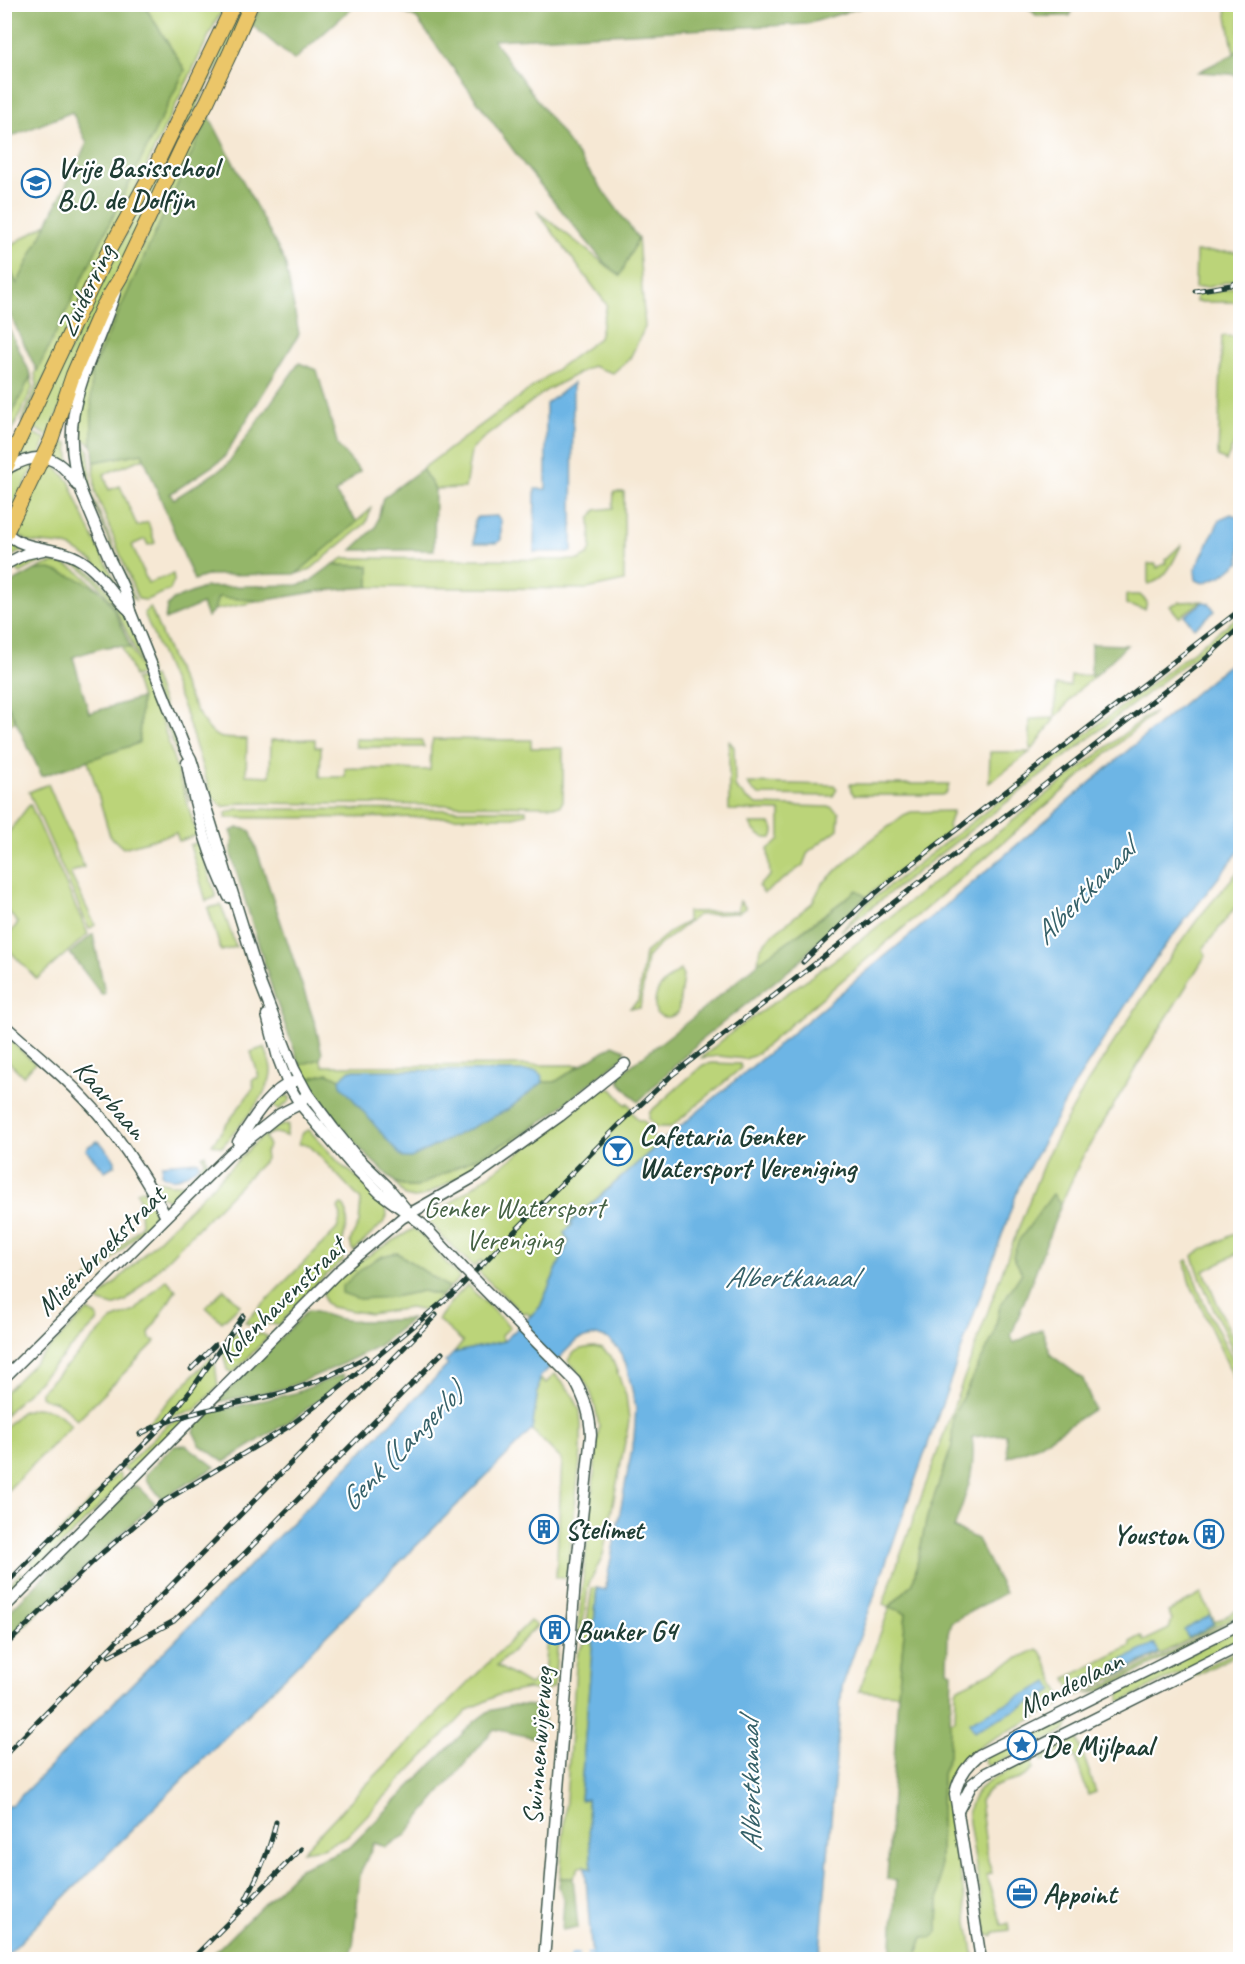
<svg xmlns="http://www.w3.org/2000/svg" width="1245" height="1964" font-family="Caveat,sans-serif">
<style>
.green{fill:#bbd479;stroke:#6d8856;stroke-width:1.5}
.forest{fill:#94b669;stroke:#5a7a4e;stroke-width:1.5}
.water{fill:#6db5e5;stroke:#46798c;stroke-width:1.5}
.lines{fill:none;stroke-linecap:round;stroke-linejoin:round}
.stream{stroke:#6db5e5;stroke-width:3}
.minor-casing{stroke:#3f574c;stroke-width:13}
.major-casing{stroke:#3f574c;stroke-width:16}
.minor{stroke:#fff;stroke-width:10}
.major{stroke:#ebc669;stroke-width:14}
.rail-casing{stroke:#1f3d34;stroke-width:5}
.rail{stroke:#fff;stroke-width:3;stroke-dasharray:9;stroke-linecap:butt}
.minor-bridge-casing{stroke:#3f574c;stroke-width:13;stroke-linecap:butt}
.minor-bridge{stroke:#fff;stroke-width:10}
.labels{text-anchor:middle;stroke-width:4.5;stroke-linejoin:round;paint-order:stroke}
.poi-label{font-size:28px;font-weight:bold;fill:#1f3d34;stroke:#fff;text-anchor:start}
.street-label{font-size:28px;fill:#1f3d34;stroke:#fff}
.park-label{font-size:28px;fill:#466345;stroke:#fff}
.water-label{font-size:30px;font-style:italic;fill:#366169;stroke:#fff}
</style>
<rect width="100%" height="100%" fill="#fff"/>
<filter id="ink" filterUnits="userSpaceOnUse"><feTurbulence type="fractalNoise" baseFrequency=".0167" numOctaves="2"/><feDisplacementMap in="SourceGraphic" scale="12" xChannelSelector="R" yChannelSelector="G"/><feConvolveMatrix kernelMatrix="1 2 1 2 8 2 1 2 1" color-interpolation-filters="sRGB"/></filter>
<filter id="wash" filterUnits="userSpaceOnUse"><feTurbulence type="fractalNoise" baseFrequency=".008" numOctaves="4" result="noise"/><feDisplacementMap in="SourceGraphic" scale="24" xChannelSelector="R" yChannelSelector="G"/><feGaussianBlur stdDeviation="1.35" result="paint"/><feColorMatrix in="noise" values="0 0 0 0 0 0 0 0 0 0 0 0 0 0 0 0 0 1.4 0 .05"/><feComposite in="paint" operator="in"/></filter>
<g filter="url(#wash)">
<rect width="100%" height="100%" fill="#f6e8d4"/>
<g class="green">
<path d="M144 5H227L217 19 23 423 21 422 37 385 35 373 185 70Z"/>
<path d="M237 5H248L229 50 210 79 146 211 48 436 32 427Z"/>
<path d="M254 5H262L199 138 92 441V445L82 438 75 437 76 409 114 307Z"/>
<path d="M1225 5H1240V48L1234 54Z"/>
<path d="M537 211 620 276 638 238 645 327 630 358 613 373 592 366 547 390 481 440 471 451 465 488 435 489 422 469 599 338 607 305Z"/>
<path d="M47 224 17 285 5 257 4 236 7 235 9 243 13 244Z"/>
<path d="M1196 252H1240V278L1209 287 1195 288Z"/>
<path d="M1240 285V302H1196V294L1216 292Z"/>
<path d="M1222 336 1240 337V432L1226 461 1218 457Z"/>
<path d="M31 375 33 387 5 446V429Z"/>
<path d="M29 431 46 439 40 455 16 459Z"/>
<path d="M53 442 68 443 70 467 47 455Z"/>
<path d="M75 442 84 444 89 450 91 493 135 600 131 597 79 467Z"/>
<path d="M142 453 144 458 104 474 109 490 120 486 137 526 148 522 155 543 148 545 145 539 132 545 148 583 173 574 174 581 170 590 146 600 138 599 95 491 94 462Z"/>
<path d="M38 460 4 522C4 505 0 479 15 467 21 463 32 462 38 460Z"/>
<path d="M43 462 55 466 69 481 88 527 115 580 114 583 112 584 93 561 72 548 62 545 30 542 10 531Z"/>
<path d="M614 492H624V581L587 589 369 587V566L332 565 344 558 579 560 588 555 591 549 590 519 596 510 613 508Z"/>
<path d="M371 509 366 523 311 569 296 574Z"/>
<path d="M8 537 25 549 8 558 5 554V544Z"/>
<path d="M1182 544C1174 559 1167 581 1148 584V564H1156L1157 568 1166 563 1165 560Z"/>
<path d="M52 555C59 557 68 558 75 561 115 584 133 630 150 671L145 673C129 638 102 559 54 560 42 560 31 567 20 573L12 564 27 557Z"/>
<path d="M54 563C74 564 86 578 100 590 84 581 53 567 35 570L45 565Z"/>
<path d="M1126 595H1140L1147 602 1145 609 1126 605Z"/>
<path d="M218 596 261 601 214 610Z"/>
<path d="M1202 601 1179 617 1170 606 1179 602Z"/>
<path d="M150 607C161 632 197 730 219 737 227 740 239 738 247 739L246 775 270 776 271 740 315 739V747H321L320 777H345V768L430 770 431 747 433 739 531 740V748H563V801L560 806 240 803C223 808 223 809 211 795L184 709 144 613Z"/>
<path d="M1240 615V621L841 931 867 903Z"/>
<path d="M121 645 131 648 143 673 134 676Z"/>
<path d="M1096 675 1076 692 1060 713 1055 717 1056 685 1070 686 1071 676Z"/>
<path d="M153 676 182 756 190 802 184 786 181 764 148 677Z"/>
<path d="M144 677 163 725 197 835 179 841 176 833 123 848 110 836 88 760 139 743 141 698 135 680Z"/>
<path d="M4 699 16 721 5 726 4 725Z"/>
<path d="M1155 712 755 1055 745 1059 719 1056 701 1058 732 1032 840 956 1148 715Z"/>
<path d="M1055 718 1033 749H1030V719Z"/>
<path d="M355 739 421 740 424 747H356Z"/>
<path d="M729 741 734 747 735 787 746 798 757 805 831 807 839 813 838 829 808 852 803 865 764 893 758 886 770 876 768 849 780 840V811L729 810Z"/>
<path d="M990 752H1030L989 783Z"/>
<path d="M747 783 834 785 837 789 833 796 759 795 752 790Z"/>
<path d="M48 784 84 867 70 873 95 925 89 929 29 792Z"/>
<path d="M850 784H949L947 792 942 795H854L851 791Z"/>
<path d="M30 804 88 934 37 979 4 945 5 939 18 923 5 908V837Z"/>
<path d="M237 809 526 810V814L513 817 226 818V813Z"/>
<path d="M953 811 948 826 950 831 866 897 856 891 758 963 760 948 774 933 812 903 822 884 862 847 904 815 911 812Z"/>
<path d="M750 824H770C775 829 775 832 772 838 762 840 754 832 750 824Z"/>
<path d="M199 842 216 897 206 901 190 845Z"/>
<path d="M1240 869V901L1203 949 1206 955 1152 1041 1082 1158 1061 1204 1053 1195 1013 1256 1022 1273 1000 1306 994 1335 953 1416 952 1446 927 1517 913 1583 890 1606 906 1613 898 1694 859 1691 890 1607 883 1604 1007 1258 1047 1155 1086 1085 1163 967 1200 916Z"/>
<path d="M740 901 746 908 737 913 698 915 657 947 647 958 640 1008H630L638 1001 645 953 672 930 687 922V912L737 911Z"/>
<path d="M221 905 236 947 221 951 208 908Z"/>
<path d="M680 970 683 976 678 1013C669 1018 664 1019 656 1013 651 990 664 982 680 970Z"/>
<path d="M5 1036 35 1063 23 1076 5 1058Z"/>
<path d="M265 1047C267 1055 271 1063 271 1071 271 1094 236 1129 222 1147L212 1144 254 1087 252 1080 259 1077 251 1052Z"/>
<path d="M320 1059 323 1066 581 1065 555 1082H543L542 1076 536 1071 350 1070 340 1079 328 1073 307 1079 300 1065Z"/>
<path d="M712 1063 740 1064 741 1068 671 1127H656L649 1119 650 1112 703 1065Z"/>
<path d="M602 1089H612L626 1105 628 1103 632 1109 631 1111 638 1120H643L650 1129V1134L659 1144 570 1222 572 1225 564 1233 569 1241 540 1307 530 1316 526 1312 523 1314 478 1271 485 1265 481 1260 474 1267 443 1238 429 1221 431 1217 525 1149Z"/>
<path d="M287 1096 290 1097V1100L279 1110 270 1103 279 1098Z"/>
<path d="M545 1120 482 1165 422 1197 414 1198 405 1196 395 1182 408 1187H417L507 1142Z"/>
<path d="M283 1125H288L286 1136C277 1133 272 1131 265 1137L269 1146 265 1152 266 1159 126 1301 113 1306 97 1301 258 1140 275 1128Z"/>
<path d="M309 1130 343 1167 351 1172 386 1206 387 1216 383 1223 354 1251 352 1249 350 1241 359 1223 361 1200 309 1145 299 1144C300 1137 301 1132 309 1130Z"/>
<path d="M205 1154 208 1163 171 1200C160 1198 157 1192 151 1183L156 1180 170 1184H184L205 1161 202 1156Z"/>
<path d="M142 1189 154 1209V1218L71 1300 67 1299 141 1226 139 1196 137 1192Z"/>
<path d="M342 1204C353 1216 344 1231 342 1245 342 1250 343 1255 343 1261L320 1280 280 1324H248L245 1322 337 1229 341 1216 338 1208Z"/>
<path d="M413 1229 419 1232 460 1278 449 1288 398 1253 393 1297 423 1291 442 1296 425 1311 410 1308 370 1314 331 1307 325 1302 323 1295C336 1270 389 1244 413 1229Z"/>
<path d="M1240 1231V1252L1204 1271 1223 1317 1240 1352V1365C1223 1329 1205 1294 1193 1256L1196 1253Z"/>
<path d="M1188 1260 1203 1301 1240 1374V1391L1189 1281 1185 1262Z"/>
<path d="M166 1279 176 1290 149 1333 150 1339 156 1341 77 1420C71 1414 64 1405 56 1402 50 1399 46 1401 41 1396V1391L112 1320 135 1311Z"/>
<path d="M467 1285 510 1327 501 1336 504 1341 454 1353 463 1342 438 1320 450 1303Z"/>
<path d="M224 1289 240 1305 222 1322 206 1307Z"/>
<path d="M87 1311 96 1315 98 1318 97 1322 5 1415V1392Z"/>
<path d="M236 1334H262L268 1337 233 1373 227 1370 222 1349 230 1338Z"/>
<path d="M594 1347 602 1349 611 1356 626 1395 629 1421 603 1555 588 1586 582 1630 577 1638 599 1427C595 1399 589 1381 568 1361 574 1349 581 1348 594 1347Z"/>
<path d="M211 1357 215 1363 218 1387 195 1410 168 1417 149 1426 147 1424Z"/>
<path d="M555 1374 573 1395 580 1411 581 1424V1452L567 1578 556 1577 562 1460 532 1430 540 1379 546 1383Z"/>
<path d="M34 1408C54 1409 59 1412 71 1426L5 1493V1427L21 1412Z"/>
<path d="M188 1417 136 1469 128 1471 123 1468 168 1424Z"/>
<path d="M118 1473C123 1478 122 1482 118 1488L43 1563 34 1566 30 1563Z"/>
<path d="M21 1572 26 1581 5 1603V1589Z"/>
<path d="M592 1588H597L580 1799H587L592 1869 585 1866 579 1867 573 1878H560L576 1667 578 1652 584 1643Z"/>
<path d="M1201 1594 1215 1622 1240 1609V1614L1077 1696 1073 1694 1066 1678 1131 1646 1130 1642 1141 1636 1144 1641 1169 1629 1172 1620 1168 1612Z"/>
<path d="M1240 1617V1620L1100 1691 1087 1694Z"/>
<path d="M530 1621 537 1626 497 1666 529 1685 544 1676 547 1635 540 1630 557 1623 562 1629V1638L557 1651 554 1686 545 1691 527 1689 498 1695 468 1710 347 1836 322 1848 303 1851 359 1792Z"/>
<path d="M1240 1628V1643L1123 1701 1119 1700 1120 1691 1125 1686Z"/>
<path d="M1037 1649 1041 1651 1062 1697 1059 1706C1042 1714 1025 1723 1008 1731 976 1748 954 1758 948 1797L974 1959 915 1960 923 1937 938 1932 942 1774 949 1756 950 1723 955 1720 956 1691 958 1688Z"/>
<path d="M1240 1649V1653L1133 1707 1144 1697Z"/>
<path d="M1064 1716 1069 1717 1071 1719 1065 1731 990 1766 985 1764 984 1759 986 1755Z"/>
<path d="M1077 1737 1096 1792 1088 1795 1075 1756 1071 1757 1069 1750 1049 1756 1050 1758 1042 1761 1041 1755Z"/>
<path d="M1032 1760 1033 1769C1017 1788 994 1776 980 1801L988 1861 992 1873 986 1876 1002 1925 1008 1924 1009 1930 995 1932 992 1936 987 1935 968 1816C972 1780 1004 1774 1032 1760Z"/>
</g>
<g class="forest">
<path d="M5 4 144 5 185 70 37 371 5 304V258L17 284 87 143 72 112 5 139Z"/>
<path d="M262 5V4L355 5 294 60 252 25Z"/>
<path d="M390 5H869L807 24 493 40 638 238 620 276 603 261 525 166 417 19Z"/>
<path d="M1025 5H1076L1069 16H1037Z"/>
<path d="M1240 48V76L1230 74 1198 72 1234 54Z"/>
<path d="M209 116 285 262 299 334 223 459 170 494 174 499 226 466 299 363 317 370 338 446 360 471 335 493 357 522 296 574 209 575 194 580 142 453 94 462 92 441 91 372Z"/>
<path d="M4 318 31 375 5 429H4Z"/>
<path d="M422 469 435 489 434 550H352L376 527 383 498Z"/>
<path d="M332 565 369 566V587L320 591 261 601 218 597 214 610 207 617 202 604 165 620 167 607 173 600 206 587 297 585 309 582Z"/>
<path d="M51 569C66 575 85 580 99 590 113 600 124 633 131 648 111 642 92 651 73 657L89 713 141 698 139 743 42 776 5 699 4 587 35 570Z"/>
<path d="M1091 644 1127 645 1096 675 1091 676Z"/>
<path d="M238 828 247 829 251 833 316 1027 322 1054 320 1059 300 1065 275 998 231 854 233 837 231 831Z"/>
<path d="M857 890 866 897 819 940 798 963 701 1040 638 1102 620 1083 619 1075 699 1013 763 959 818 920Z"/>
<path d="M93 934 105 993 102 995 70 953Z"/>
<path d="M613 1045 625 1050 624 1056 545 1120 507 1142 417 1187H408L395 1182 363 1152 327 1109 307 1079 328 1073 340 1079 342 1085 508 1109 543 1082H555Z"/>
<path d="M1053 1194 1061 1204 1011 1336 1014 1343 1042 1329 1051 1355 1083 1379 1094 1409 1039 1445 1008 1457 1006 1434 972 1437C977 1471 965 1496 954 1528L977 1539 1005 1593 951 1622 948 1634 947 1670 952 1672 949 1756 942 1774 938 1932 932 1937H923L915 1959H891L896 1881 887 1879 898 1694 906 1613 890 1607 913 1583 927 1517 952 1446 953 1416 994 1335 1000 1306 1022 1273 1013 1256 1019 1240Z"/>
<path d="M397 1253 449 1288 442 1296 423 1291 393 1297 359 1299 342 1293V1287C357 1272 376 1254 397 1253Z"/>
<path d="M307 1311C319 1311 328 1317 340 1319 364 1323 388 1320 412 1319L378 1346 338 1366 286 1388 217 1402Z"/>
<path d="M343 1374 345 1379 298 1416 224 1462 200 1445 194 1433 196 1424 207 1413 295 1393Z"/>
<path d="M186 1445 215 1467 162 1499 146 1479V1474L169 1450 175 1446Z"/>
<path d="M136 1486 140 1488 155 1503 55 1595 5 1645V1616L131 1488Z"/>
<path d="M514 1705 539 1706 545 1718 536 1738 494 1729 423 1813 406 1835 386 1847 374 1843 360 1874 353 1946 348 1959H208L300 1868 350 1847 474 1722 489 1711Z"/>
<path d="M560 1878H573L578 1927 562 1930 564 1901 559 1887Z"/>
</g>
<g class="water">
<path d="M573 383 572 552H534L535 489H546V404Z"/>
<path d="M1231 514 1240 518V562L1221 576 1203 583 1196 580 1195 570 1220 519Z"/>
<path d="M497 516 501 520V540L497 543H474V521L478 517Z"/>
<path d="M1203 602 1209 603 1215 611 1194 628 1185 616Z"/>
<path d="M1240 655V850L1158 955 1077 1081 1020 1184 842 1687 820 1952 812 1960 592 1959 585 1866 592 1869 587 1799 580 1800 597 1588 605 1590 634 1439 636 1407 626 1364 618 1348 608 1339 597 1335 577 1340 540 1377 532 1430 5 1957V1808L13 1804 448 1365 445 1362 454 1353 504 1341 540 1307 569 1241 564 1233 572 1225 570 1223 659 1144 938 912Z"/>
<path d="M350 1070 536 1071 542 1076 543 1082 507 1110 411 1158H404L399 1154 341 1085 340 1079Z"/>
<path d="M97 1141 101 1143 115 1160V1165L105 1171 86 1150 87 1147Z"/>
<path d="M197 1161H199V1165C188 1173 175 1185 161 1174L162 1164Z"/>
<path d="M1210 1616 1214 1624 1188 1638 1184 1629Z"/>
<path d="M1155 1644 1159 1653 1117 1674 1112 1665Z"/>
<path d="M1098 1672 1102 1680 1080 1691 1076 1683Z"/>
<path d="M1049 1682 1054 1691 974 1731 969 1722Z"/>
</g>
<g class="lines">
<g class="stream">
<path d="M588 1954H592"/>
<path d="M571 1960V1956L578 1955"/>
</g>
</g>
</g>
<g filter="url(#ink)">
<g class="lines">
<g class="minor-casing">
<g id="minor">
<path d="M115 293C92 367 52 415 83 496 92 517 101 539 110 560 118 577 127 592 130 611L185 748 191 759 261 985 294 1069 307 1093 333 1128 355 1155 387 1186 409 1213"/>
<path d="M6 469C38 451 57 453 77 485"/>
<path d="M4 530C23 553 54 545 77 558 100 570 111 595 130 611"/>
<path d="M4 565 25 554 43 550"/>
<path d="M187 763C195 809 208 855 229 897"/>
<path d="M267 1015 278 1058 288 1084 300 1104 350 1163 380 1193 422 1224 462 1267"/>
<path d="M4 1025C37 1055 73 1083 101 1117 124 1145 150 1185 166 1217"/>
<path d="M238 1142C252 1121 268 1091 293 1082"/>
<path d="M476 1281 575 1381C585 1399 590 1414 591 1435L575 1582 544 1960"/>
<path d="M4 1378 229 1155 280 1114 300 1104 307 1093"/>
<path d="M4 1608 339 1271 402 1218 476 1176 560 1116 625 1064"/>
<path d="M958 1811 972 1784 986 1773 1240 1646"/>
<path d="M981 1960 955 1794C958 1778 966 1766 979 1755L1240 1624"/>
</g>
</g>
<g class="major-casing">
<g id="major">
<path d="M4 472 107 254 158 161 234 4"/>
<path d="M4 537 51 440 73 375 102 308 120 278 183 145 207 102 230 53 251 4"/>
</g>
</g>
<use href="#minor" class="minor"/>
<use href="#major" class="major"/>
<g class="rail-casing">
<g id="rail">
<path d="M1195 291 1231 285 1240 281"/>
<path d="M803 962 864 903 885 885 1240 610"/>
<path d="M191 1369 215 1345"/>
<path d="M140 1434C188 1408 244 1405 295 1389 319 1381 343 1370 366 1357"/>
<path d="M4 1586 166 1422 192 1389 243 1316"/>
<path d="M4 1647 102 1553 161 1503 288 1427 333 1393 457 1290 620 1124 672 1075 1201 663 1240 627"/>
<path d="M109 1656 174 1621 246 1552 442 1353"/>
<path d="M4 1756 436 1315"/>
<path d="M246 1899C259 1874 270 1850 276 1822"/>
<path d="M191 1960 301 1849"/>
</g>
</g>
<use href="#rail" class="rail"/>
<g class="minor-bridge-casing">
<path id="minor-bridge" d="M462 1267 476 1281"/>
</g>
<use href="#minor-bridge" class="minor-bridge"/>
</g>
</g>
<defs>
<g id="school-ring" transform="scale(1.5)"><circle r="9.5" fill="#fff" stroke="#1f6fb2" stroke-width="1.5"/><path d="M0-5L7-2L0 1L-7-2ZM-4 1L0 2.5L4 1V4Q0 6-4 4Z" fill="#1f6fb2"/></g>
<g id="bar-ring" transform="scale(1.5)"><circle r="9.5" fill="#fff" stroke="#1f6fb2" stroke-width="1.5"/><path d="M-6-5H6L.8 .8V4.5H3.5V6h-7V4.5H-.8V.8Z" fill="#1f6fb2"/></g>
<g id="building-ring" transform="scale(1.5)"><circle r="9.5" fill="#fff" stroke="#1f6fb2" stroke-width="1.5"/><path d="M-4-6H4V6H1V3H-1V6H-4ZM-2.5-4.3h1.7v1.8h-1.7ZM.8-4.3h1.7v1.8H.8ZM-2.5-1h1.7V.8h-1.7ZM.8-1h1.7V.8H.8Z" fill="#1f6fb2"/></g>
<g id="sight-ring" transform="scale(1.5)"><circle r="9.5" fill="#fff" stroke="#1f6fb2" stroke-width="1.5"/><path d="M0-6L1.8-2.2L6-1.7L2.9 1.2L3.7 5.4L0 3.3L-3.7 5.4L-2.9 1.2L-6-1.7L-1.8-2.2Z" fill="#1f6fb2"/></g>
<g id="office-ring" transform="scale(1.5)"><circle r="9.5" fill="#fff" stroke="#1f6fb2" stroke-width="1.5"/><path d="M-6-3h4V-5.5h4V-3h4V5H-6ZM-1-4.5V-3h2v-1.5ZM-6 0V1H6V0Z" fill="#1f6fb2"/></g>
</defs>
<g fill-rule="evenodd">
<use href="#school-ring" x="36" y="183"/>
<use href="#bar-ring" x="618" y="1151"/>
<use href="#building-ring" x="544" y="1529"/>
<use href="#building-ring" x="1209" y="1534"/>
<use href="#building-ring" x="555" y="1630"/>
<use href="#sight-ring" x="1022" y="1745"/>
<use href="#office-ring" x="1022" y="1893"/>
</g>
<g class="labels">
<g class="poi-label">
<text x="57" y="177">Vrije Basisschool<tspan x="57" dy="32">B.O. de Dolfijn</tspan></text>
<text x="639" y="1145">Cafetaria Genker<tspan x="639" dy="32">Watersport Vereniging</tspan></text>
<text x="565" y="1539">Stelimet</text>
<text x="1188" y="1544" text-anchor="end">Youston</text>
<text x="576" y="1640">Bunker G4</text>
<text x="1043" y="1755">De Mijlpaal</text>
<text x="1043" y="1903">Appoint</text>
</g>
<g class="street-label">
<text transform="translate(85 290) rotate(-64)" y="10">Zuiderring</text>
<text transform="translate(111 1099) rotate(49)" y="10">Kaarbaan</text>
<text transform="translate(100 1250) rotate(-45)" y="10">Mieënbroekstraat</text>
<text transform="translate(281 1299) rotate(-44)" y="10">Kolenhavenstraat</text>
<text transform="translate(1070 1683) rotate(-27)" y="10">Mondeolaan</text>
<text transform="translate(537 1746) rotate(-86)" y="10">Swinnenwijerweg</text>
</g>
<g class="park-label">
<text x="514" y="1217">Genker Watersport<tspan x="514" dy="32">Vereniging</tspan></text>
</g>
<g class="water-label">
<text transform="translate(1084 892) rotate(-46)" y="10">Albertkanaal</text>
<text x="790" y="1287">Albertkanaal</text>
<text transform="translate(401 1447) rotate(-46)" y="10">Genk (Langerlo)</text>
<text transform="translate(750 1786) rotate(-91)" y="10">Albertkanaal</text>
</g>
</g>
<rect width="1245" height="1964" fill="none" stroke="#fff" stroke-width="24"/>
</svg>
